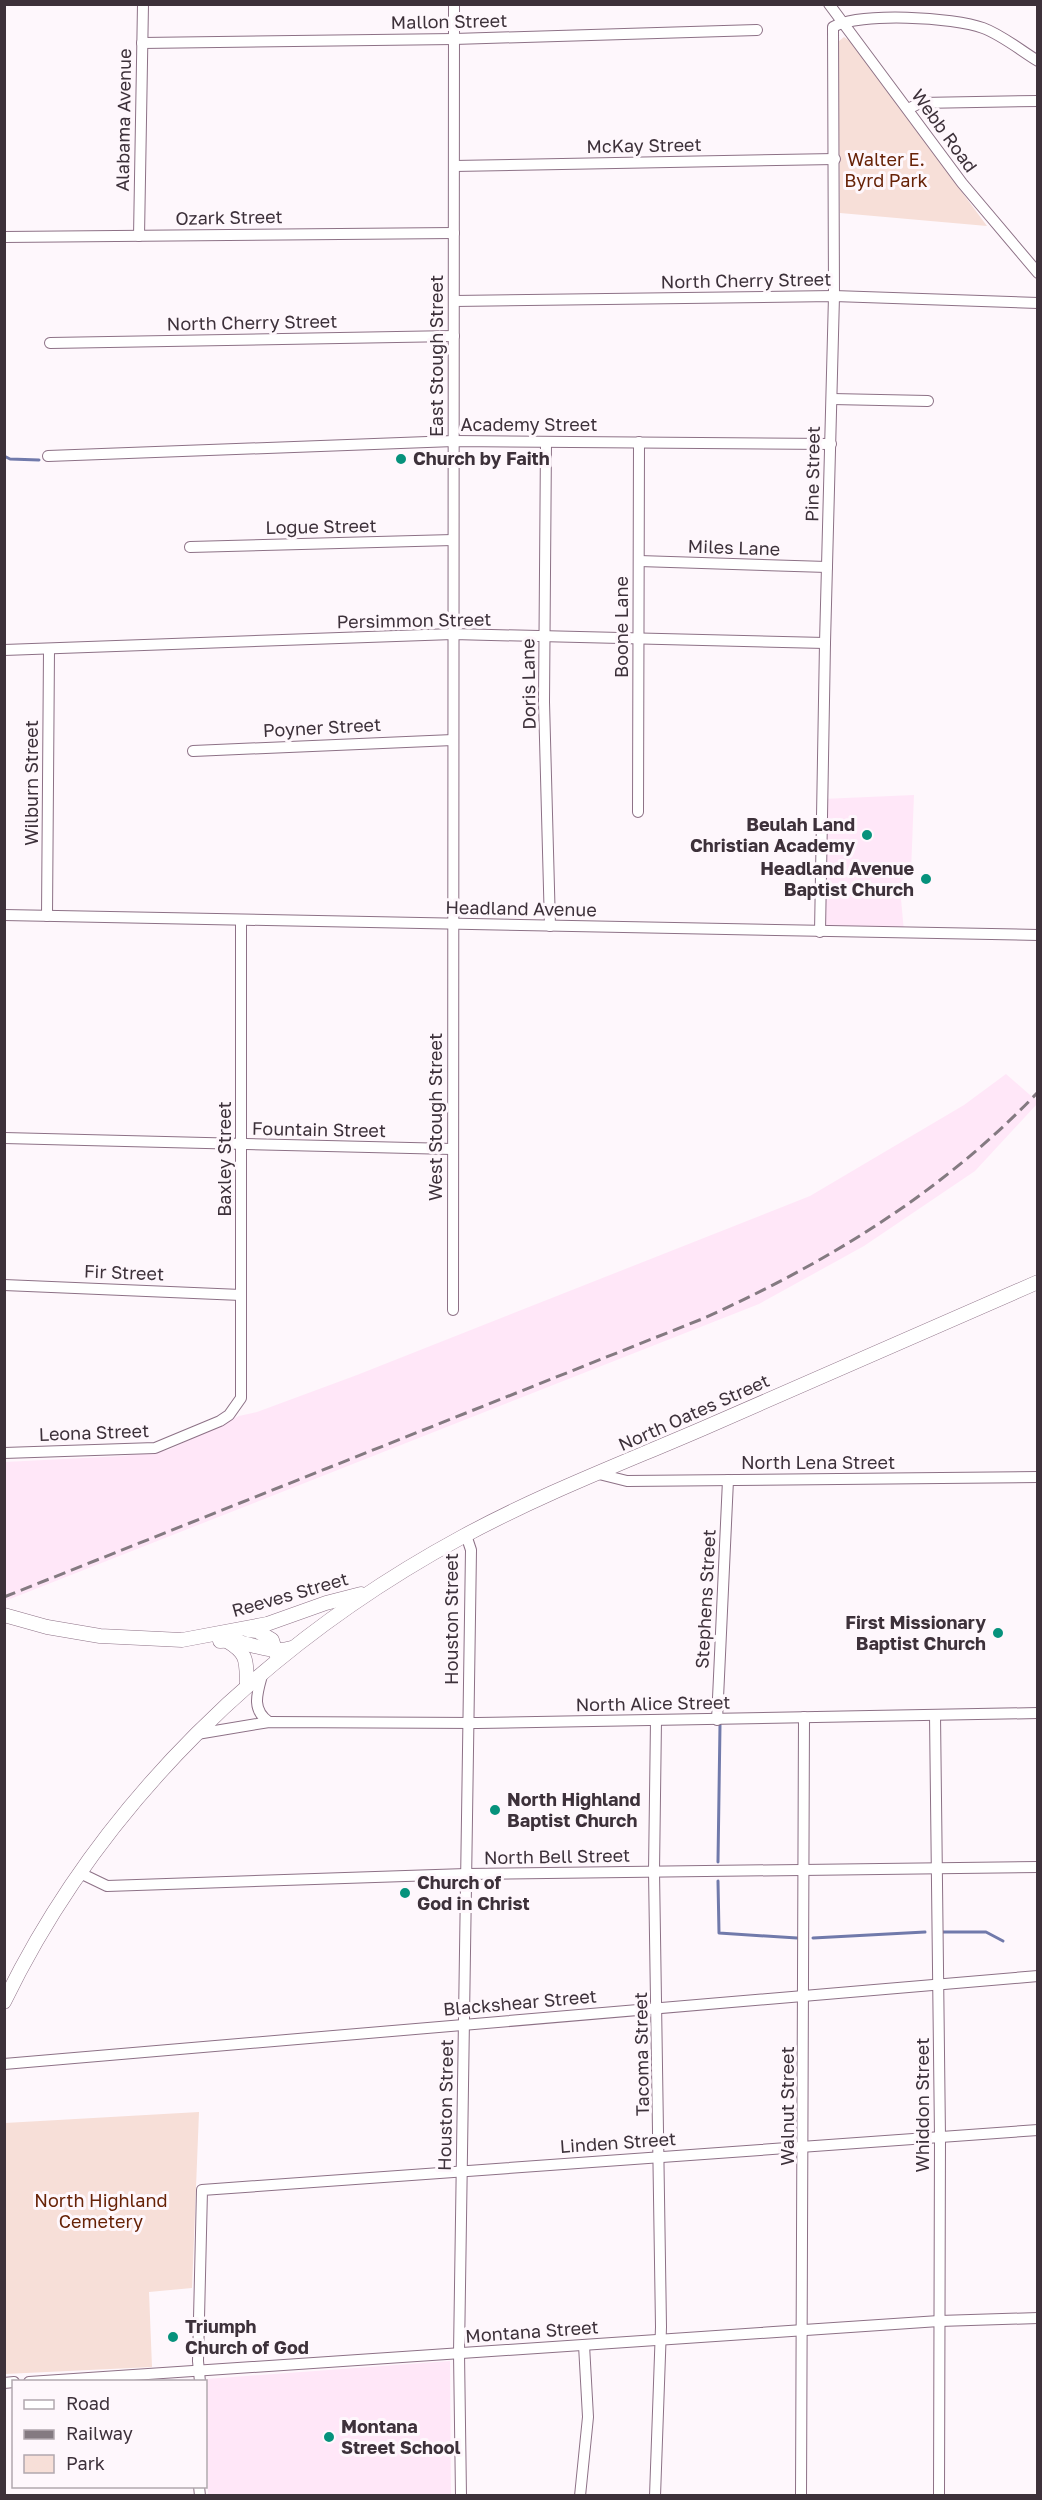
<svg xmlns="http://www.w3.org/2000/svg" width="1042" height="2500" font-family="'Golos Text',sans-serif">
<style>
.built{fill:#ffe7f8}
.green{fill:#f7dfd8}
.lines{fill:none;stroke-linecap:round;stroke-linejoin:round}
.stream{stroke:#717aab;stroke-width:3}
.minor-casing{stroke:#8d7186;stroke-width:12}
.major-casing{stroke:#8d7186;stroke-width:15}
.minor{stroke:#fff;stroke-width:10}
.major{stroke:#fff;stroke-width:14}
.rail{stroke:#847a81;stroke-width:3;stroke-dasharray:12 6;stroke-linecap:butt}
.poi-dot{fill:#06927c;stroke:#fef7fc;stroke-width:2}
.labels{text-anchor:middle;stroke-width:6;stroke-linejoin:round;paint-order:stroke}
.street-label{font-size:18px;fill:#3d313a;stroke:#fef7fc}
.park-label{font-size:18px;fill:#672207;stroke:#fef7fc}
.poi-label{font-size:18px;font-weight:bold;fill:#3d313a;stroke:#fef7fc;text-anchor:start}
</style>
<rect width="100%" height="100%" fill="#fef7fc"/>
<g class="built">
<path d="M914 795 911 871 903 878 901 899 904 932H820L822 799Z"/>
<path d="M1006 1074 1037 1101V1104L975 1171 864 1246 759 1304 5 1601V1462L123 1456 168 1450 239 1416 257 1412 357 1375 810 1196 964 1105Z"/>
<path d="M450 2361 451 2495H208L207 2379Z"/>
</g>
<g class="green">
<path d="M844 37 851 42 987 226 840 213 838 42Z"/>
<path d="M199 2112 192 2288 149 2292 152 2367 5 2374V2123Z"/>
</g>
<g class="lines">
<g class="stream">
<path d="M4 456 10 459 39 460"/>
<path d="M718 1862 720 1725"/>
<path d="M718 1881 719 1933 797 1938"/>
<path d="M943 1932H986L1003 1941"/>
<path d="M813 1938 925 1932"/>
</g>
<g class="minor-casing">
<g id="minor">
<path d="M829 4 962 183 1038 273"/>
<path d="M142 43 454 39 757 30"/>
<path d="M908 109 920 103 1038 101"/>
<path d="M454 166 835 159"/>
<path d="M139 236 143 4"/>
<path d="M4 237 454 233"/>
<path d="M454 301 834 296 1038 303"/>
<path d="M50 343 454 336"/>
<path d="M832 399 928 401"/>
<path d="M546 442 544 702 550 926"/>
<path d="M48 456 454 441 831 444"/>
<path d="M190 547 453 540"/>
<path d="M639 561 827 567"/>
<path d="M4 650 453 634 825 643"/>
<path d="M193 751 453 740"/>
<path d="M638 812 639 442"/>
<path d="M4 915 1038 935"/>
<path d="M47 916 49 650"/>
<path d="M820 932 825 643 834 296 833 27C859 12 954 17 983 28 1002 35 1020 50 1038 61"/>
<path d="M4 1138 452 1149"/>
<path d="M4 1285 241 1295"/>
<path d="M453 1310 454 4"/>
<path d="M4 1453 155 1448 220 1421 229 1415 241 1398V920"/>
<path d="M599 1474 627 1481 1038 1477"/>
<path d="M263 1672C258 1691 250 1709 269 1722"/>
<path d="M935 1715 940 2137 939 2496"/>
<path d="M717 1720 728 1480"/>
<path d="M197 1734 269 1722 477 1723 1038 1713"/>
<path d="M80 1873 107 1886 466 1874 1038 1867"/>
<path d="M4 2064 1038 1976"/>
<path d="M29 2382 939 2321 1038 2318"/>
<path d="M200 2382 198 2361 202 2190 1038 2130"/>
<path d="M4 2383 14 2382"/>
<path d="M199 2486 200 2496"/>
<path d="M461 2496 459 2353 471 1550 466 1535"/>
<path d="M580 2496 588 2417 584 2345"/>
<path d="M655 2496 661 2327 654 1871 656 1720"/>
<path d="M801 2496 804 1717"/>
</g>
</g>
<g class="major-casing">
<g id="major">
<path d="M4 1615 47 1627 100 1636 182 1640 267 1624 326 1603 361 1594"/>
<path d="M248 1630 257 1631 272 1640 277 1656"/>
<path d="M220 1641C245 1638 267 1656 292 1648"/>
<path d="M227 1641C249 1654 246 1662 247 1685"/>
<path d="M4 2002C101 1802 268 1642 462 1537 539 1495 623 1463 704 1428 815 1379 926 1330 1038 1282"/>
</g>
</g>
<use href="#minor" class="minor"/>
<use href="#major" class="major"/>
<path class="rail" d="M4 1597 702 1319C827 1263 943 1192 1038 1092"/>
</g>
<g class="poi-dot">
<circle cx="401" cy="459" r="6"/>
<circle cx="867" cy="835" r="6"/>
<circle cx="926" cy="879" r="6"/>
<circle cx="998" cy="1633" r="6"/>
<circle cx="495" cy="1810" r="6"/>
<circle cx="405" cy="1893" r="6"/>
<circle cx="173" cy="2337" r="6"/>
<circle cx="329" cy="2437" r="6"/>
</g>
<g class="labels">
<g class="street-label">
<text transform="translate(449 22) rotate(-1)" y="6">Mallon Street</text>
<text transform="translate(124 120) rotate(-89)" y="6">Alabama Avenue</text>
<text transform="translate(944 131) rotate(54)" y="6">Webb Road</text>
<text transform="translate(644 146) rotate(-1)" y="6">McKay Street</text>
<text transform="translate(229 218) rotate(-1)" y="6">Ozark Street</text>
<text transform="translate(746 281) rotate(-1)" y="6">North Cherry Street</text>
<text transform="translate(252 323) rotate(-1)" y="6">North Cherry Street</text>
<text transform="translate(437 356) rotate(-90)" y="6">East Stough Street</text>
<text x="529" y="431">Academy Street</text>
<text transform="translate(813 474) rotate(-89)" y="6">Pine Street</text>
<text transform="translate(321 527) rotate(-1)" y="6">Logue Street</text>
<text transform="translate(734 548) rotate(2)" y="6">Miles Lane</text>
<text transform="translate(414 621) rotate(-1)" y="6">Persimmon Street</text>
<text transform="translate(622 627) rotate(-90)" y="6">Boone Lane</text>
<text transform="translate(529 684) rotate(-91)" y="6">Doris Lane</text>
<text transform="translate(322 728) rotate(-3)" y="6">Poyner Street</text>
<text transform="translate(32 783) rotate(-90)" y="6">Wilburn Street</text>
<text transform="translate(521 909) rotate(1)" y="6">Headland Avenue</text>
<text transform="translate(436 1117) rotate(-90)" y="6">West Stough Street</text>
<text transform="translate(319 1130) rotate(1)" y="6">Fountain Street</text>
<text transform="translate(225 1159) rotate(-90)" y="6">Baxley Street</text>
<text transform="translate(124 1273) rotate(2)" y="6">Fir Street</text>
<text transform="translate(694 1413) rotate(-24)" y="6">North Oates Street</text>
<text transform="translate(94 1433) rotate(-2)" y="6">Leona Street</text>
<text x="818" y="1469">North Lena Street</text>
<text transform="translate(290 1595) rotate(-16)" y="6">Reeves Street</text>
<text transform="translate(706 1599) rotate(-87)" y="6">Stephens Street</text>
<text transform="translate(452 1619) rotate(-90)" y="6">Houston Street</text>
<text transform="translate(653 1704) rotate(-1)" y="6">North Alice Street</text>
<text transform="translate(557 1857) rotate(-1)" y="6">North Bell Street</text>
<text transform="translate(520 2003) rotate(-5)" y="6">Blackshear Street</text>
<text transform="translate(642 2054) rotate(-91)" y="6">Tacoma Street</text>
<text transform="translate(446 2105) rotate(-89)" y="6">Houston Street</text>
<text transform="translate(923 2105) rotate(-90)" y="6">Whiddon Street</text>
<text transform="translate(788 2106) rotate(-90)" y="6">Walnut Street</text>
<text transform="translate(618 2143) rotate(-4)" y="6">Linden Street</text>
<text transform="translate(532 2332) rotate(-4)" y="6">Montana Street</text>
</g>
<g class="park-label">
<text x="886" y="166">Walter E.<tspan x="886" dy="21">Byrd Park</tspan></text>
<text x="101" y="2207">North Highland<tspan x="101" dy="21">Cemetery</tspan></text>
</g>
<g class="poi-label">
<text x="413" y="465">Church by Faith</text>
<text x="855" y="831" text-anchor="end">Beulah Land<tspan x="855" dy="21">Christian Academy</tspan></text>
<text x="914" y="875" text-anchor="end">Headland Avenue<tspan x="914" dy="21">Baptist Church</tspan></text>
<text x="986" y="1629" text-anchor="end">First Missionary<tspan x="986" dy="21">Baptist Church</tspan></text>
<text x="507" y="1806">North Highland<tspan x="507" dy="21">Baptist Church</tspan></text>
<text x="417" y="1889">Church of<tspan x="417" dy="21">God in Christ</tspan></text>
<text x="185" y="2333">Triumph<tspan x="185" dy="21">Church of God</tspan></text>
<text x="341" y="2433">Montana<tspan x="341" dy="21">Street School</tspan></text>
</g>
</g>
<rect width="1042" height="2500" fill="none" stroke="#3d313a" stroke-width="12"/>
<rect x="12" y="2380" width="195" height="108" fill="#fef7fc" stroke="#b1a8ae" stroke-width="1.5"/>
<rect x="24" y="2400" width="30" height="9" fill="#ffffff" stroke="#b1a8ae" stroke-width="1.5"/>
<text x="66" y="2410" font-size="18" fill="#3d313a">Road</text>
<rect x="24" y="2430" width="30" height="9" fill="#847a81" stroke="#b1a8ae" stroke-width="1.5"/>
<text x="66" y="2440" font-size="18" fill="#3d313a">Railway</text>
<rect x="24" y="2455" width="30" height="18" fill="#f7dfd8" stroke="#b1a8ae" stroke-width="1.5"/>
<text x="66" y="2470" font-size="18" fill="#3d313a">Park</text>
</svg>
